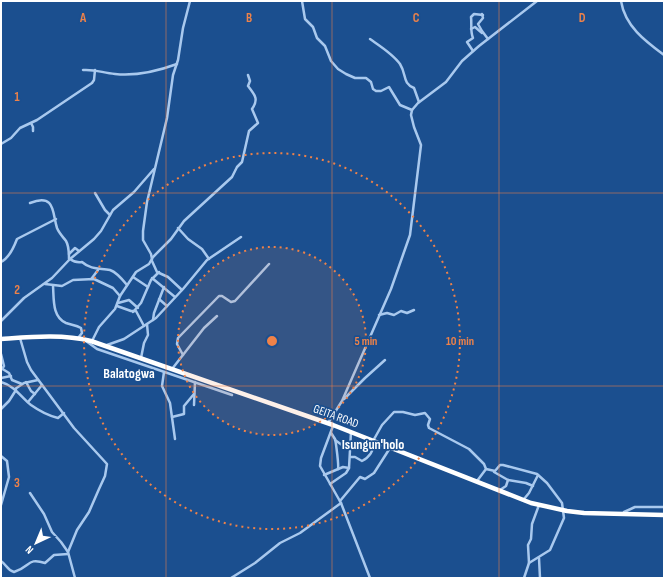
<svg xmlns="http://www.w3.org/2000/svg" width="665" height="579" font-family="'Sofia Sans Condensed',sans-serif">
<style>
.lines{fill:none;stroke-linecap:round;stroke-linejoin:round}
.minor{stroke:#a9c9ee;stroke-width:2.5}
.highway{stroke:#fff;stroke-width:4.5}
.grid{fill:none;stroke:#ee8249;stroke-width:1;stroke-opacity:0.55}
.ring{fill:none;stroke:#ee8249;stroke-width:2;stroke-dasharray:2 4}
.labels{text-anchor:middle;stroke-width:3.5;stroke-linejoin:round;paint-order:stroke}
.street-label{font-size:12px;fill:#fff;stroke:#1b4f8f}
.quarter-label{font-size:14px;font-weight:bold;fill:#fff;stroke:#1b4f8f}
.grid-label{font-size:13px;text-anchor:middle;font-weight:bold;fill:#ee8249;stroke:#1b4f8f;stroke-width:3.5;stroke-linejoin:round;paint-order:stroke}
.centre{fill:#ee8249;stroke:#1b4f8f;stroke-width:2}
.ring-label{font-size:12px;text-anchor:middle;font-weight:bold;fill:#ee8249;stroke:#1b4f8f;stroke-width:3.5;stroke-linejoin:round;paint-order:stroke}
</style>
<rect width="100%" height="100%" fill="#1b4f8f"/>
<g class="lines">
<g class="minor">
<path d="M302 1 305 19 313 27 317 38 325 46 331 61 338 69 346 74 355 78H366L371 82 373 89 376 91H381L389 87 400 105 412 110"/>
<path d="M621 1C625 26 645 41 664 55"/>
<path d="M482 14 483 18 478 24 482 31 488 39"/>
<path d="M471 29 475 27 482 33"/>
<path d="M370 39C380 46 393 54 400 64 407 75 402 83 414 88L419 102"/>
<path d="M473 51 467 42 473 38C470 31 472 24 471 17L474 14 483 15"/>
<path d="M83 70C95 69 103 73 115 74 134 76 158 71 177 64"/>
<path d="M31 123 33 127V131"/>
<path d="M1 144 11 138 20 128 37 120 92 83 94 80 95 70"/>
<path d="M95 193 105 210 110 215"/>
<path d="M30 203C56 193 52 213 57 228 59 233 63 237 66 241 69 246 69 254 69 259"/>
<path d="M178 228 188 239 202 249 209 259"/>
<path d="M69 254 75 248 79 251"/>
<path d="M70 259C74 262 77 263 82 262 91 270 100 268 110 270 116 272 123 280 127 285"/>
<path d="M152 259 151 254 143 240V231L147 202 167 118 173 75 178 60 183 28 190 1"/>
<path d="M152 261 157 272 168 277 182 290"/>
<path d="M1 262C9 258 14 247 17 239L56 219"/>
<path d="M133 277 148 287"/>
<path d="M92 278 98 270"/>
<path d="M152 278 175 297"/>
<path d="M45 284 62 286 73 280 94 279 113 288 120 296"/>
<path d="M53 286C54 299 52 317 66 323 71 325 76 325 81 328L82 333 78 338"/>
<path d="M159 299 167 306"/>
<path d="M118 303 129 300 138 308"/>
<path d="M117 306 131 311H136L144 326"/>
<path d="M133 312 141 303 151 280 159 272"/>
<path d="M379 315 387 313 394 315 401 311 407 313 414 310"/>
<path d="M153 320 154 313 164 287"/>
<path d="M1 321 24 298 52 278 70 259 94 239 101 231 113 210 134 192 154 169"/>
<path d="M20 338 27 362 31 370 74 428 107 464 105 476 99 489 89 512 77 530 68 552 75 578"/>
<path d="M86 341 97 349 232 395"/>
<path d="M92 341 99 327 115 309 120 296 136 272 149 264 153 257 171 239 184 221 232 177 237 167 242 162 249 131 258 123 252 109C259 99 255 95 248 86L250 81 248 75"/>
<path d="M107 345 124 339 156 318 183 289 207 260 241 237"/>
<path d="M1 354 4 366 2 369"/>
<path d="M183 355 177 344 178 338 219 296H222L231 302 235 301 269 264"/>
<path d="M141 358 144 343 148 335 147 324"/>
<path d="M1 368 9 373 12 380 22 384"/>
<path d="M172 369 204 328 217 316"/>
<path d="M164 372 162 386 170 403 175 439"/>
<path d="M1 378 11 376"/>
<path d="M1 382C15 386 21 397 31 405 38 410 50 416 58 418L64 413"/>
<path d="M26 382 31 391 35 394"/>
<path d="M15 389 24 383 38 380"/>
<path d="M344 399 365 378 385 360"/>
<path d="M28 402 42 385"/>
<path d="M194 405 195 382"/>
<path d="M1 409 9 401 16 390"/>
<path d="M172 417 184 414V406L194 394"/>
<path d="M328 423 342 401 391 289 410 235 421 145 414 127 411 115 412 110 418 103 446 82 462 61 479 46 537 1"/>
<path d="M333 426 321 458 320 466 341 503 370 578"/>
<path d="M331 433C332 434 334 438 335 439 336 443 339 466 338 469"/>
<path d="M335 440 342 445H350"/>
<path d="M373 441 382 425 394 412H403L415 415 425 413 430 419 428 425 429 428 469 449 484 464 486 469 477 481"/>
<path d="M1 456 7 461 9 477 1 505"/>
<path d="M351 457H355L362 461C370 457 373 451 375 442"/>
<path d="M486 469 495 471 500 465H503L537 474 547 483 562 503 564 518 550 550 529 563"/>
<path d="M494 472 508 480 526 483 533 486"/>
<path d="M324 475 343 467 349 468"/>
<path d="M330 484 346 473 349 468 351 432"/>
<path d="M500 490 506 486 508 480"/>
<path d="M30 493 44 514 52 532 61 542 68 552"/>
<path d="M524 499 529 493 538 475"/>
<path d="M340 501 360 477 365 479 374 473 390 448"/>
<path d="M624 512 635 507H664"/>
<path d="M539 558 540 578"/>
<path d="M1 561C6 564 7 570 14 572 31 567 27 557 45 563L54 555 68 554"/>
<path d="M231 578 255 563 280 543 300 533 341 503"/>
<path d="M524 578 529 563 528 545 531 539 532 524 539 505"/>
</g>
<path class="highway" d="M1 339C31 337 62 334 91 341L333 425 531 503 567 511 584 513 664 515"/>
</g>
<path class="grid" d="M166 1V578M332 1V578M499 1V578M1 193H664M1 386H664"/>
<circle cx="272" cy="341" r="94" fill="#ee8249" fill-opacity=".12"/>
<g class="ring">
<circle cx="272" cy="341" r="94"/>
<circle cx="272" cy="341" r="188"/>
</g>
<g class="labels">
<g class="street-label">
<text transform="translate(336 416) rotate(20)" y="4">GEITA ROAD</text>
</g>
<g class="quarter-label">
<text x="129" y="378">Balatogwa</text>
<text x="373" y="449">Isungun'holo</text>
</g>
</g>
<g class="grid-label">
<text x="83" y="22">A</text>
<text x="249" y="22">B</text>
<text x="416" y="22">C</text>
<text x="582" y="22">D</text>
<text x="17" y="101">1</text>
<text x="17" y="294">2</text>
<text x="17" y="487">3</text>
</g>
<circle cx="272" cy="341" r="6" class="centre"/>
<g class="ring-label">
<text x="366" y="345">5 min</text>
<text x="460" y="345">10 min</text>
</g>
<rect width="665" height="579" fill="none" stroke="#ffffff" stroke-width="4"/>
<g transform="translate(36 543) rotate(224)" stroke="#1b4f8f" stroke-width="3" paint-order="stroke">
<path d="M0-3L7 15L0 10L-7 15Z" fill="#ffffff"/>
<text y="-6" font-size="11" font-weight="bold" text-anchor="middle" fill="#ffffff">N</text>
</g>
</svg>
